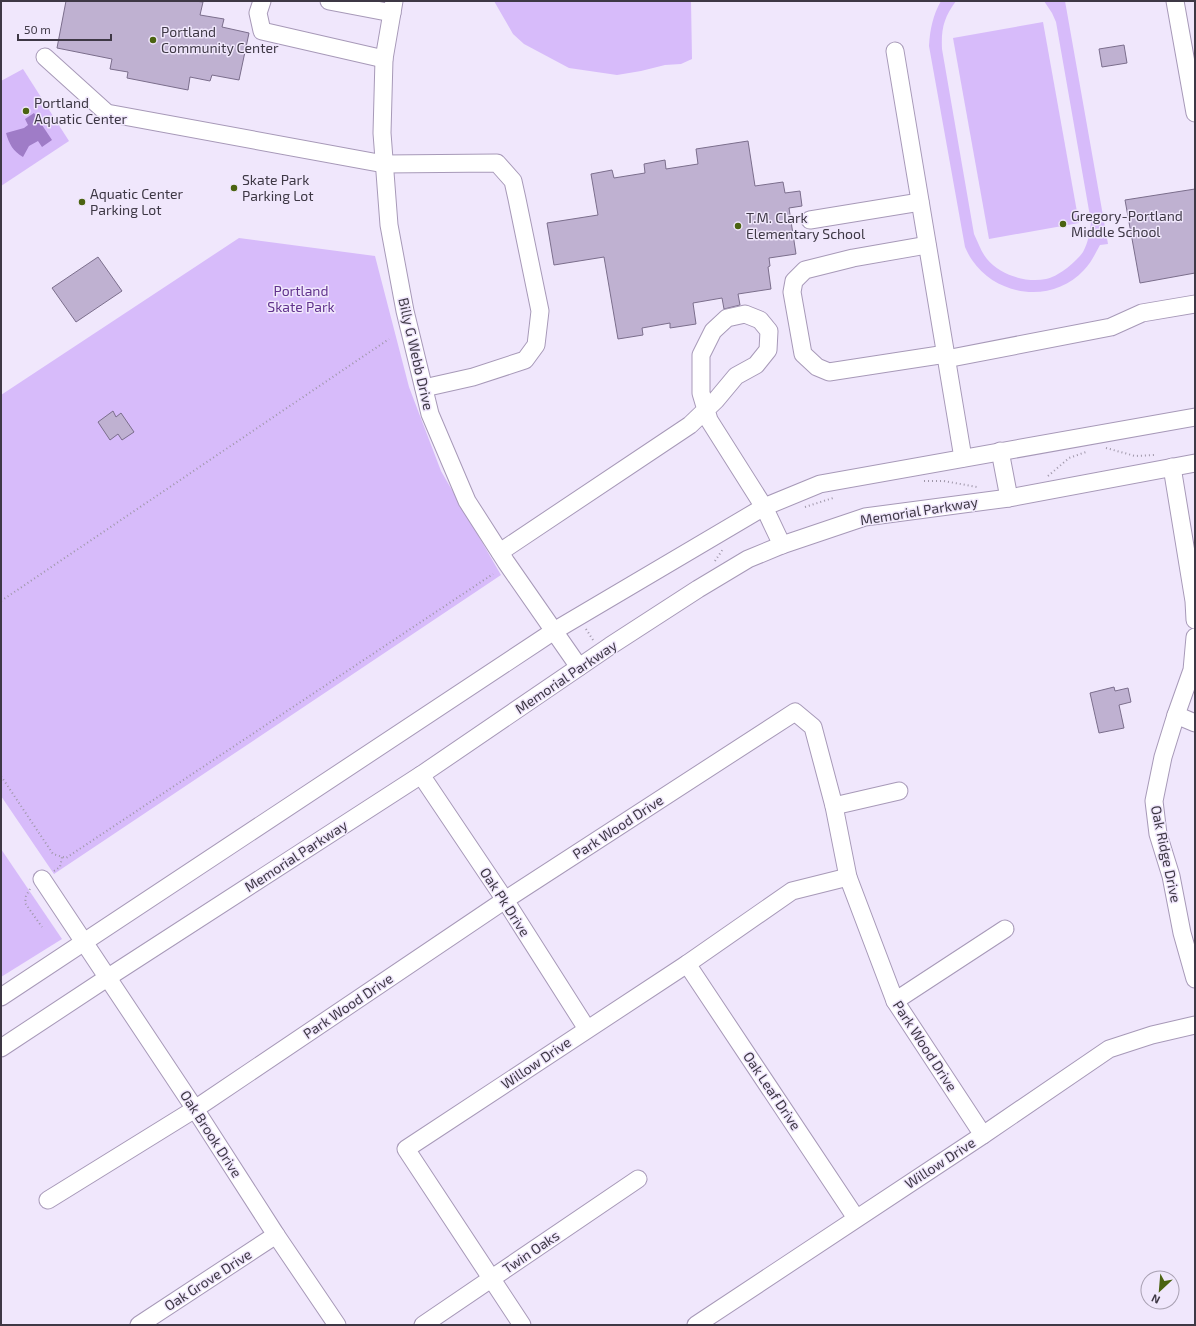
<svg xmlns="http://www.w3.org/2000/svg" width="1196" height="1326" font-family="'Exo 2',sans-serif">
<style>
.green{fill:#d7bbfa}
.water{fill:#9f7cc7}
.building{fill:#bfb1d1;stroke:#7b6e8c}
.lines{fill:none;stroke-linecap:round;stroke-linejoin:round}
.minor-casing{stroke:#a799b8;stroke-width:19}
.path{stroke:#9f97a9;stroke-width:2;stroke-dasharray:1 3;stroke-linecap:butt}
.minor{stroke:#fff;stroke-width:17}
.poi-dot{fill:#4b6311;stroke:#f0e7fc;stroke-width:1.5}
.labels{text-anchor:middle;stroke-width:3;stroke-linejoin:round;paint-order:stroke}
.poi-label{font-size:14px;fill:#3e3845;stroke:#f0e7fc;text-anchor:start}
.park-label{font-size:14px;fill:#61338d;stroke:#f0e7fc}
.street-label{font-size:14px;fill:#3e3845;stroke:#f0e7fc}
</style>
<rect width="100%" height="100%" fill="#f0e7fc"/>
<g class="green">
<path d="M494 1H691L692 59 681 64 665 65 641 71 617 75 569 68 524 44 513 34Z"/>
<path d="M941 1H956C944 17 941 29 942 49L974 234C978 242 981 252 987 259 1000 275 1026 283 1046 279 1058 277 1076 262 1083 252 1088 243 1090 232 1091 222L1056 22 1052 13 1044 1H1065L1108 244 1100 245C1095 254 1091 263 1084 270 1053 304 997 297 972 260 969 256 967 251 965 247L929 46C930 29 933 15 941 1Z"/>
<path d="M1043 22 1079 223 989 239 953 38Z"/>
<path d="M23 69 69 141 1 186V81Z"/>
<path d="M239 238 375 256 409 387 441 471 501 575 54 874 1 796V395Z"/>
<path d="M1 849 62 939 1 977Z"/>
</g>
<path class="water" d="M34 113 52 140 42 147 38 141 29 146 23 157C13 151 9 144 6 133L24 128 28 125 25 119Z"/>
<g class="building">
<path d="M66 1H195L203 2 200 15 224 19 222 27 249 33 239 80 212 75 210 81 190 77 188 90 127 78 128 72 110 69 112 59 57 48Z"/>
<path d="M1124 45 1127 63 1102 67 1099 49Z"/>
<path d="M748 141 755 186 783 182 785 193 800 191 802 206 789 208 796 254 769 258 770 266 768 267 771 289 738 294 740 305 724 309 722 298 693 303 696 324 670 328V323L642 328 643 335 618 339 604 257 554 265 547 223 598 215 591 174 612 170 614 178 645 173 644 164 665 160 666 169 698 164 696 149Z"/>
<path d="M1195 189V273L1140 283 1125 200Z"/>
<path d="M98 257 122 291 76 322 52 288Z"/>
<path d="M113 411 116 417 121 413 134 432 122 440 118 434 110 440 98 422Z"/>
<path d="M1114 687 1115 691 1128 688 1131 702 1119 705 1124 728 1099 733 1090 693Z"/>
</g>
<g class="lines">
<g class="minor-casing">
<g id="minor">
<path d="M262 1 258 13 262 31 384 59"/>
<path d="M329 1 392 13"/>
<path d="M394 1 384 59 382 133 389 225 405 311 430 414 467 501 506 562 579 667"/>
<path d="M1175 1 1195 113"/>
<path d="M895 51 963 458"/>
<path d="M45 57 107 113 384 164 497 163 513 181 517 199 540 311 536 345 525 360 473 377 424 388"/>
<path d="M810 220 920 202"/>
<path d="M927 245 853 258 805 270 794 281 792 292 803 354 817 367 829 372 946 354"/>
<path d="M946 359 1111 327 1142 313 1195 304"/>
<path d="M1000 451 1009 498"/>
<path d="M1172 467 1194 601 1195 620"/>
<path d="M500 552 690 425 716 400 736 376 756 365 768 350 769 331 760 320 745 314 727 318 713 331 701 355V393L709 420 764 507 782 545"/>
<path d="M1195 637 1192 670 1176 715 1163 757 1154 801 1158 834 1171 876 1182 933 1195 979"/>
<path d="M1176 715 1195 723"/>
<path d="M421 775 505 900 587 1029"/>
<path d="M834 806 899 791"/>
<path d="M42 879 195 1109 276 1235 337 1325"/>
<path d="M687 964 856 1218"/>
<path d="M1 997 554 631 764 507 820 484 1195 417"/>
<path d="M895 1001 1005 929"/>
<path d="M1 1048 107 978 421 775 610 646 698 589 748 559 782 545 865 517 1009 498 1195 463"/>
<path d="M48 1200 195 1109 505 900 795 712 813 727 834 806 848 877 895 1001 983 1135"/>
<path d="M139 1325 276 1235"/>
<path d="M423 1325 638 1179"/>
<path d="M522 1325 406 1149 687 964 792 891 848 877"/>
<path d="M696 1325 983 1135 1109 1049 1152 1035 1195 1025"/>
</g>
</g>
<g class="path">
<path d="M1106 448 1135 456 1154 455"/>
<path d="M1048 476 1069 458 1086 452"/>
<path d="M924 481H944L977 487"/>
<path d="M805 507 833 498"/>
<path d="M715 561 723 549"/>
<path d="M1 601 389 339"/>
<path d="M586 629 593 640"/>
<path d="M1 776 53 854 66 858 493 574"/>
<path d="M54 871 60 867 62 857"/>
<path d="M30 889 26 896 25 903 42 927"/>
</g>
<use href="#minor" class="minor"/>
</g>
<g class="poi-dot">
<circle cx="153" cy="40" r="4"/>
<circle cx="26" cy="111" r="4"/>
<circle cx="234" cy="188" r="4"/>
<circle cx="82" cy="202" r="4"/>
<circle cx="1063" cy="224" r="4"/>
<circle cx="738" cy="226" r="4"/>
</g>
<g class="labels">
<g class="poi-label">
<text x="161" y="37">Portland<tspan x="161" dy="16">Community Center</tspan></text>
<text x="34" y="108">Portland<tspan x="34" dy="16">Aquatic Center</tspan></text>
<text x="242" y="185">Skate Park<tspan x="242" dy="16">Parking Lot</tspan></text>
<text x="90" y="199">Aquatic Center<tspan x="90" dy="16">Parking Lot</tspan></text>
<text x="1071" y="221">Gregory-Portland<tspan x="1071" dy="16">Middle School</tspan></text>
<text x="746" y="223">T.M. Clark<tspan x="746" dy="16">Elementary School</tspan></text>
</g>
<g class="park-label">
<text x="301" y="296">Portland<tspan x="301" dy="16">Skate Park</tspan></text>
</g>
<g class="street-label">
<text transform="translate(416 354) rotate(77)" y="5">Billy G Webb Drive</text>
<text transform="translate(919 511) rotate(-9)" y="5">Memorial Parkway</text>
<text transform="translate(566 677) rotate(-34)" y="5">Memorial Parkway</text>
<text transform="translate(618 827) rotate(-33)" y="5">Park Wood Drive</text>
<text transform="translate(1166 854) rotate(78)" y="5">Oak Ridge Drive</text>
<text transform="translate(296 856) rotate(-33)" y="5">Memorial Parkway</text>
<text transform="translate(505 902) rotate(57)" y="5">Oak Pk Drive</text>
<text transform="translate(348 1006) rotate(-34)" y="5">Park Wood Drive</text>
<text transform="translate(925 1046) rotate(57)" y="5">Park Wood Drive</text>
<text transform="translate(536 1063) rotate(-34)" y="5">Willow Drive</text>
<text transform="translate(772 1091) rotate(56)" y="5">Oak Leaf Drive</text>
<text transform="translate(211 1134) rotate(57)" y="5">Oak Brook Drive</text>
<text transform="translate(940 1163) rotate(-33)" y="5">Willow Drive</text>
<text transform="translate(531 1252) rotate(-34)" y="5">Twin Oaks</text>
<text transform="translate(208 1280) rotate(-33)" y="5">Oak Grove Drive</text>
</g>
</g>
<rect width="1196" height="1326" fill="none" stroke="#3e3845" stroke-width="4"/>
<g transform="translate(1160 1290) rotate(206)"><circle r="19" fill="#f0e7fc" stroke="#a9a1b3"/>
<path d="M0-3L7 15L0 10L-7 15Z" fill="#4b6311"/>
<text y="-6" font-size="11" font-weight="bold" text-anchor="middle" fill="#3e3845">N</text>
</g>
<path d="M18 34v6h93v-6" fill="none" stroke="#3e3845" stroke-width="2"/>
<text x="24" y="34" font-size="12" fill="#3e3845" stroke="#f0e7fc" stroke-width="3" paint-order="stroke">50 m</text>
</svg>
